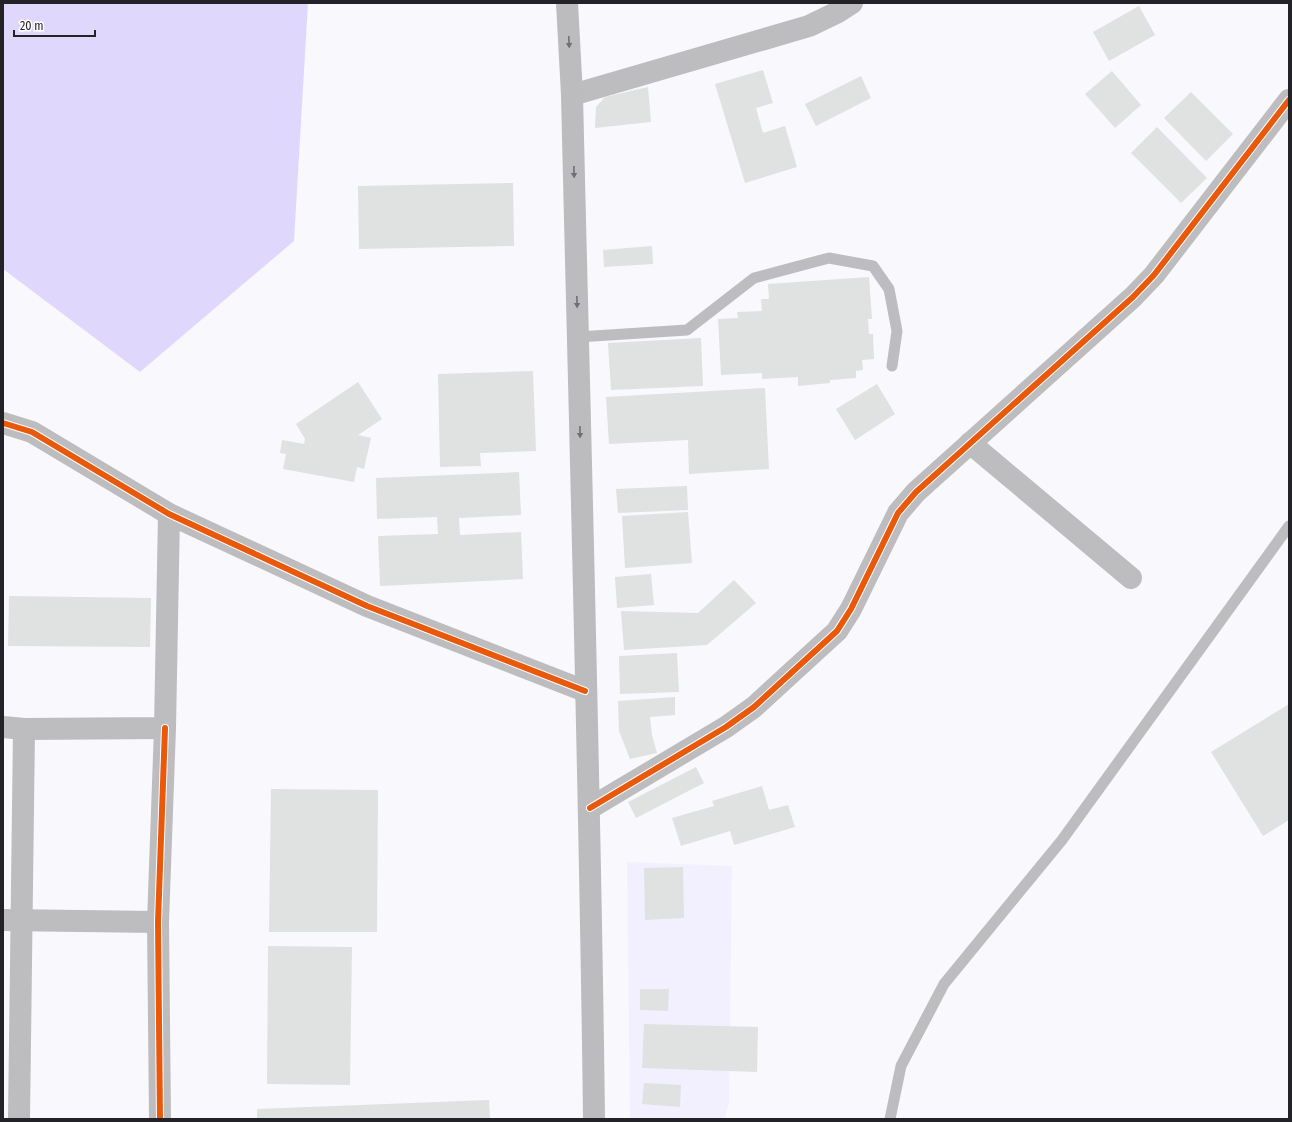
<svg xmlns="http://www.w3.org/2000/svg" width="1292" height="1122" font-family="'Fira Sans Condensed',sans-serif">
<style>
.built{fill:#f2f0fe}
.green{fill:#dfd8fc}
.building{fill:#e0e1e1}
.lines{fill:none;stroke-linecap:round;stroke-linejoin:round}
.lane{stroke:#bdbcbf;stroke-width:11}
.street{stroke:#bdbcbf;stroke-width:22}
.secondary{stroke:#bcbcbf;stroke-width:22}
.cycleway-casing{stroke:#fff;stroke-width:8}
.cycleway{stroke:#e8590c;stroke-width:6}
.oneway{fill:#706f74}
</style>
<rect width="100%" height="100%" fill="#f9f8fd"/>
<path class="built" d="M627 862 732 866 729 1102 725 1119H630Z"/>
<path class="green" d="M3 3H308L294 241 140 372 3 269Z"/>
<g class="building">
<path d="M1139 6 1155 35 1109 61 1093 32Z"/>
<path d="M763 70 773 103 756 108 763 133 785 126 797 167 745 183 715 84Z"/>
<path d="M1112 71 1141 105 1115 128 1085 94Z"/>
<path d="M861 76 871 98 816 126 805 104Z"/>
<path d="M648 87 651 122 595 128 596 107 605 97Z"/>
<path d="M1191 92 1233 134 1206 161 1164 118Z"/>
<path d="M1157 127 1207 178 1181 203 1131 153Z"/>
<path d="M513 183 514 246 359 249 358 186Z"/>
<path d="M652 246 653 264 604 267 603 250Z"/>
<path d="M869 277 872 319H868L869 334H873L874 359 862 360 863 370 856 371V378L830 380V383L798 386V377L762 379V373L721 375 718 319 738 318 737 312 762 311 761 299H769L768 284Z"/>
<path d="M701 338 703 386 611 390 608 343Z"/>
<path d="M533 371 536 451 480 453 481 466 440 467 438 374Z"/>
<path d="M358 382 382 419 358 435 371 438 364 469 357 467 354 482 283 469 286 454 280 453 282 440 304 444 305 439 296 424Z"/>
<path d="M877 384 895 414 855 440 836 409Z"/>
<path d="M765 388 769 469 689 474 688 440 609 444 606 397Z"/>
<path d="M519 472 521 515 459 518 460 535 521 532 523 579 380 586 378 536 438 534 437 517 377 519 376 478Z"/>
<path d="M687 486 688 510 618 513 616 489Z"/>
<path d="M688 512 692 563 625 568 622 516Z"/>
<path d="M651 574 654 605 617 608 615 577Z"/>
<path d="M734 580 756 603 707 645 624 650 621 611 698 613Z"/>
<path d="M9 596 151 598 150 647 8 646Z"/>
<path d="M677 653 679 692 620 694 619 656Z"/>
<path d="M675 697V715L650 717 652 735 657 753 630 759 619 731 618 701Z"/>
<path d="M1289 704V820L1263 836 1211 752Z"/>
<path d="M696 767 704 783 636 818 628 802Z"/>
<path d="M762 786 769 810 788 805 795 827 734 845 730 831 681 846 672 818 714 806 712 801Z"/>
<path d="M271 789 378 790 377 932H269Z"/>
<path d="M683 867 684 918 645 920 644 868Z"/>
<path d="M268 946 352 947 350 1085 267 1084Z"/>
<path d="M640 989H669L668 1011 640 1010Z"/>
<path d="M644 1024 758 1027 757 1072 642 1068Z"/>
<path d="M644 1083 681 1085 680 1107 642 1104Z"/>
<path d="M489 1100 490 1119H257V1109Z"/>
</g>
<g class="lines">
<g class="lane">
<path d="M578 337 687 330 754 278 829 258 873 266 889 289 897 331 892 366"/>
<path d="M890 1119 901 1066 944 984 1062 840 1289 526"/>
</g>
<g class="street">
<path d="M572 95 809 26 838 12 852 3"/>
<path d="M3 423 32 432 169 514 367 606 585 691"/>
<path d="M970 443 1131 578"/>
<path d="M3 727 24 729 165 728 169 514"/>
<path d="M590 808 726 727 754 707 837 631 851 609 898 513 916 492 1133 297 1154 275 1289 100"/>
<path d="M3 920 158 922"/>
<path d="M19 1119 24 729"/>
<path d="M160 1119 158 922 165 728"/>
</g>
<path class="secondary" d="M567 3 572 95C580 436 590 778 594 1119"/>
<g class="cycleway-casing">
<g id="cycleway">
<path d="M3 423 32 432 169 514 367 606 585 691"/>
<path d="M590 808 726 727 754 707 837 631 851 609 898 513 916 492 1133 297 1154 275 1289 100"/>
<path d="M160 1119 158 922 165 728"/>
</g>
</g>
<use href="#cycleway" class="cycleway"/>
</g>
<defs><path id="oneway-solid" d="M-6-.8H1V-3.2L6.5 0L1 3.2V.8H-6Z"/></defs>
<g class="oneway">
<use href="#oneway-solid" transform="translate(569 42) rotate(87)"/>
<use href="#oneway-solid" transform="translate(574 172) rotate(89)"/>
<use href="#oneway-solid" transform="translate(577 302) rotate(89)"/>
<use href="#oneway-solid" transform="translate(580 432) rotate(89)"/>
</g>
<rect width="1292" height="1122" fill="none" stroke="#232228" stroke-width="8"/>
<path d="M14 30v6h81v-6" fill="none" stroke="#232228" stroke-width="2"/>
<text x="20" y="30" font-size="12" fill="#232228" stroke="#ffffff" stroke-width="3" paint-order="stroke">20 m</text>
</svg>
